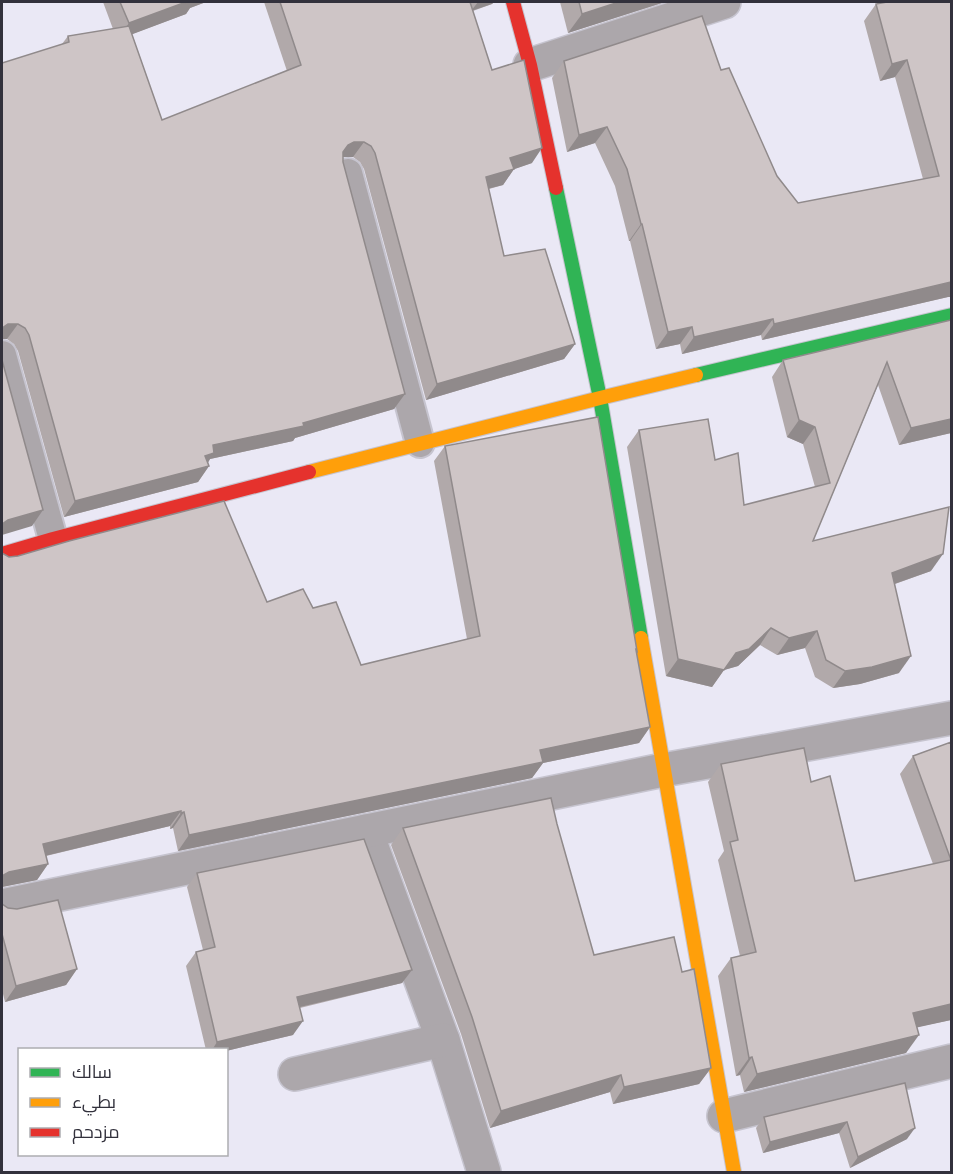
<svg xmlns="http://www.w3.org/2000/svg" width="953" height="1174" font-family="'Titillium Web',Cairo,sans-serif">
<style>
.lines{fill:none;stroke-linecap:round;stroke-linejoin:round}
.lane-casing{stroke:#c6c4cf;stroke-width:32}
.street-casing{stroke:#c6c4cf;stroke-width:36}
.fast-casing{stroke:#c6c4cf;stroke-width:16}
.slow-casing{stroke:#c6c4cf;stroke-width:16}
.jam-casing{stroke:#c6c4cf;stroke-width:16}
.lane{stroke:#aca7ab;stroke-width:28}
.street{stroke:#aca7ab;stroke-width:33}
.fast{stroke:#30b455;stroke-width:14}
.slow{stroke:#ff9f0a;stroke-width:14}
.jam{stroke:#e5322d;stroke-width:14}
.wall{fill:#b1a9aa}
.shaded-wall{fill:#908a8b}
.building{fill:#cec5c6;stroke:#908a8b;stroke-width:1.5}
</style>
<rect width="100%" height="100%" fill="#eae8f5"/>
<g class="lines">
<g class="lane-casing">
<g id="lane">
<path d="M348 173 420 443"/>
<path d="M2 355 53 539"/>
</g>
</g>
<g class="street-casing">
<g id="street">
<path d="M530 65 724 2"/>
<path d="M366 831 443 1040 484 1172"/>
<path d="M2 906 663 770 952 718"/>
<path d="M295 1074 443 1040"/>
<path d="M724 1116 952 1061"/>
</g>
</g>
<g class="fast-casing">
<g id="fast">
<path d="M556 188 600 398 641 638"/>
<path d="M696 375 952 315"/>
</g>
</g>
<g class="slow-casing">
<g id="slow">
<path d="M309 472 600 398 696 375"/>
<path d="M641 638 734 1172"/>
</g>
</g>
<g class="jam-casing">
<g id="jam">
<path d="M513 2 530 65 556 188"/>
<path d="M2 554 53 539 309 472"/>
</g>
</g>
<use href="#lane" class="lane"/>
<use href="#street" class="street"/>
<use href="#fast" class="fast"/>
<use href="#slow" class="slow"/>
<use href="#jam" class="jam"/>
</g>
<g class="wall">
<path d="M103 2H206L190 8 186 14 132 34 162 120 287 71 264 2H494L492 4 473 11 492 70 532 163 514 169 503 185 489 189 504 256 575 344 564 359 426 400 364 169 360 162 353 157H343V162L405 394 394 409 295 438 293 441 210 459 208 463 209 466 198 482 64 517 18 351 14 344 7 339 62 44 68 36 113 29Z"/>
<path d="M560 2H665L568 33Z"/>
<path d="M951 2 948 297 762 340 761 335 682 354 680 344 656 349 630 241H629L615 186 595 143 567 152 552 78 564 61 721 70 777 176 798 203 923 179 895 77 880 81 864 21 876 4Z"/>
<path d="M951 320V433L899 445 878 385 813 541 931 571 895 584 899 673 860 684 833 688 815 677 805 648 777 655 760 645 738 666 724 670 712 687 666 676 627 447 639 430 715 460 744 505 815 487 803 444 787 437 772 377 783 360Z"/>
<path d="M445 446 637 651 636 652 650 727 639 743 543 763 532 778 178 851 173 828 170 829V826L46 856 48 864 37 880 2 887V553L9 557 267 602 313 608 361 665 467 639 434 461Z"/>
<path d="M951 742V1020L917 1027 906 1053 744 1092 740 1075 736 1076 718 976 731 958 740 956 718 860 724 851 708 782 721 764 811 782 855 881 933 864 900 774 913 756Z"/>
<path d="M557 824 594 955 682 972 711 1068 699 1084 613 1104 610 1092 490 1128 461 1034 391 845 403 828Z"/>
<path d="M197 873 412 970 402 983 300 1008 293 1035 226 1051V1050H206L186 966 196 952 203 950 187 887Z"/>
<path d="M2 904 77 969 66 985 5 1002 2 990Z"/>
<path d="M905 1083 907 1139 850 1168 839 1133 763 1153 756 1128 764 1117Z"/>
</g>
<g class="shaded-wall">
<path d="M186 2H206L190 8 186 14 117 40 129 23Z"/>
<path d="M478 2H494L492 4 471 11Z"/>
<path d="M619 2H665L568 33 582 14Z"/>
<path d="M907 60 895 77 880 81 892 64Z"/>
<path d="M607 127 595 143 567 152 579 135Z"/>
<path d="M354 142H364L353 157H343L337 161 348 145Z"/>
<path d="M542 148 532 163 509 171 514 169 503 185 475 192 486 177 510 158Z"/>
<path d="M641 224H642L630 241H629Z"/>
<path d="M951 282V297H948L762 340 774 324Z"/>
<path d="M773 319 761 335 682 354 694 337Z"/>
<path d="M8 324H18L7 339H2V328Z"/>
<path d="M692 327 680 344 656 349 668 332Z"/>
<path d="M575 344 564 359 426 400 437 384Z"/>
<path d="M405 394 394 409 295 438 293 441 210 459 205 467 209 466 198 482 64 517 75 501 213 445 303 423Z"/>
<path d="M951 419V433L899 445 911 428Z"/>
<path d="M799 420 815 427 803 444 787 437Z"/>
<path d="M43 510 32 526 2 535V524L8 520Z"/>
<path d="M943 554 931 571 880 589 892 573Z"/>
<path d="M771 628 760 645 738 666 724 670 712 687 666 676 678 659 736 653Z"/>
<path d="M817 631 805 648 777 655 789 638Z"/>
<path d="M911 656 899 673 860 684 833 688 845 671Z"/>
<path d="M650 727 639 743 543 763 532 778 178 851 189 835 540 750Z"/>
<path d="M181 811 170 826 32 859 43 844Z"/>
<path d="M184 812 173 828 170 829 181 813Z"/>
<path d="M48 864 37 880 2 887V876L9 872Z"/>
<path d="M77 969 66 985 5 1002 16 986Z"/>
<path d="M412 970 402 983 287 1010 297 997Z"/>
<path d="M951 1004V1020L901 1031 913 1013Z"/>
<path d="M303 1021 293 1035 226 1051V1050H212L217 1042Z"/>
<path d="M919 1035 906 1053 744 1092 757 1074Z"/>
<path d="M752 1057 740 1075 736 1076 749 1058Z"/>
<path d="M711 1068 699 1084 613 1104 624 1087Z"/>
<path d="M621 1075 610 1092 490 1128 501 1111Z"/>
<path d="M847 1122 839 1133 763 1153 770 1142Z"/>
<path d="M915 1128 907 1139 850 1168 858 1157Z"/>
</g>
<g class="building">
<path d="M120 2H186L129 23Z"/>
<path d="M280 2H470L492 70 524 60 542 148 510 158 514 169 486 177 504 256 545 249 575 344 437 384 375 153 371 146 364 142H354L348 145 343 152V162L405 394 303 423 304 426 213 445 214 453 205 456 209 466 75 501 29 335 25 328 18 324H8L2 328V63L69 42 68 36 129 26 162 120 301 65Z"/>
<path d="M579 2H619L582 14Z"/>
<path d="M887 2H951V282L774 324 773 319 694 337 692 327 668 332 642 224H641L627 169 607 127 579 135 564 61 702 16 721 70 729 68 777 176 798 203 939 176 907 60 892 64 876 4Z"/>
<path d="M951 320V419L911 428 887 362 813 541 949 507 943 554 892 573 911 656 872 667 845 671 826 660 817 631 789 638 771 628 749 649 736 653 724 670 678 659 639 430 708 419 715 460 738 453 744 505 830 483 815 427 799 420 783 360Z"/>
<path d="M2 360 43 510 8 520 2 524Z"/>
<path d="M598 417 637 651 636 650 650 727 540 750 543 762 189 835 184 812 181 813V811L43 844 48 864 9 872 2 876V553L9 557 18 556 69 541 224 501 267 602 303 589 313 608 336 602 361 665 480 636 445 446Z"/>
<path d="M951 742V1004L913 1013 919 1035 757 1074 752 1057 749 1058 731 958 756 952 730 842 738 840 721 764 804 748 811 782 830 776 855 881 951 860 913 756Z"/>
<path d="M551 798 557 824 594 955 674 937 682 972 694 969 711 1068 624 1087 621 1075 501 1111 472 1017 403 828Z"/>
<path d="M364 839 412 970 297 997 303 1021 217 1042 196 952 215 947 197 873Z"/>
<path d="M58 900 77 969 16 986 2 934V904L8 908 17 909Z"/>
<path d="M905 1083 915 1128 858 1157 847 1122 770 1142 764 1117Z"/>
</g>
<rect width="953" height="1174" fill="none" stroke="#32313c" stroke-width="6"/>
<rect x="18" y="1048" width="210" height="108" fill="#ffffff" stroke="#adadb1" stroke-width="1.5"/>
<rect x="30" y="1068" width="30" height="9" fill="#30b455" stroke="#adadb1" stroke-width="1.5"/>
<text x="72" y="1078" font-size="18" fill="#32313c">سالك</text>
<rect x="30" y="1098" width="30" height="9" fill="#ff9f0a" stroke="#adadb1" stroke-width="1.5"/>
<text x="72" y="1108" font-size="18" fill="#32313c">بطيء</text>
<rect x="30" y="1128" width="30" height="9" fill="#e5322d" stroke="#adadb1" stroke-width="1.5"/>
<text x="72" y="1138" font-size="18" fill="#32313c">مزدحم</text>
</svg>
